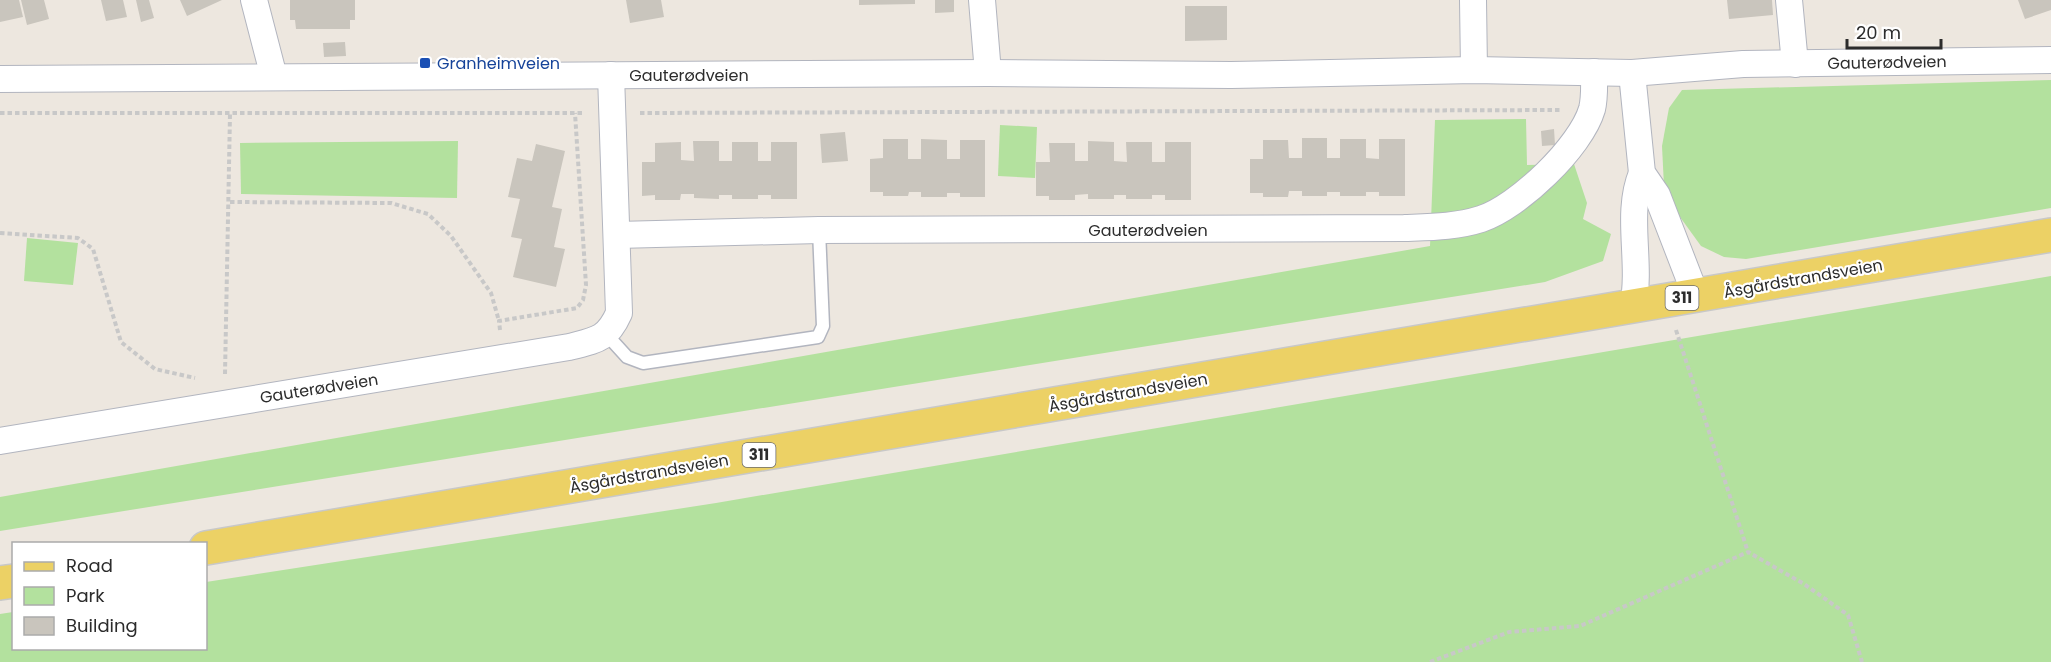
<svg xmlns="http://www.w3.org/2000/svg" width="2051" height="662" font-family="Poppins,sans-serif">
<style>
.green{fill:#b3e19e}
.building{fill:#c9c5bd}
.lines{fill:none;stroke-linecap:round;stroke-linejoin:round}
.lane-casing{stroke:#b2b5bf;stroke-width:15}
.street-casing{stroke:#b2b5bf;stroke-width:28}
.primary-casing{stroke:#c8c8c8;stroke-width:36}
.path{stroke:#c8c8c8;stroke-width:4;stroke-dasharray:4.5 3;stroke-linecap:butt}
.lane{stroke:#fff;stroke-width:12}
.street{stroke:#fff;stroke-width:26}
.primary{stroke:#ecd165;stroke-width:33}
.transit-dot{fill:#1a4fb4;stroke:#fff;stroke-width:2}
.labels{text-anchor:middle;stroke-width:4.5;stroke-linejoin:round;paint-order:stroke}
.shield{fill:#fff;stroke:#6b6b6b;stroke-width:1.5}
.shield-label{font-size:15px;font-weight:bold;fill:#2c2c2c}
.street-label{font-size:16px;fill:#2c2c2c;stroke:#fff}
.transit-label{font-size:16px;fill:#164399;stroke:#fff;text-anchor:start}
</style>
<rect width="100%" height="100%" fill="#ede7df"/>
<g class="green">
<path d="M2051 80V208L1746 259 1724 257 1701 246 1680 217 1664 186 1662 146 1669 108 1682 90Z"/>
<path d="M1526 119 1527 165 1574 164 1587 203 1583 219 1611 234 1603 261 1545 282 0 531V497L1430 246 1435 120Z"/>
<path d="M1000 125 1037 127 1035 178 998 176Z"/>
<path d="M458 141 457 198 241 194 240 143Z"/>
<path d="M27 238 78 243 73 285 24 281Z"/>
<path d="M2051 276V662H0V614L13 612 14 648H206V582L716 503Z"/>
</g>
<g class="building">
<path d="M0 0H19L23 17 0 22Z"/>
<path d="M21 0H44L49 19 27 25Z"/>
<path d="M101 0H123L127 17 106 21Z"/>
<path d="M136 0H149L154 18 141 22Z"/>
<path d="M180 0H222L187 16Z"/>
<path d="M290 0H355V20H350V29H296L295 20H290Z"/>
<path d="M626 0H661L664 17 630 23Z"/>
<path d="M859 0H915V4L859 5Z"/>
<path d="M935 0H954V12L935 13Z"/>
<path d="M1727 0H1772L1773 15 1729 19Z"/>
<path d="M2018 0H2051V10L2025 19Z"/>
<path d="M1185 6H1227V40L1185 41Z"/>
<path d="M345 42 346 56 324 57 323 43Z"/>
<path d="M1554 129 1555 145 1542 146 1541 131Z"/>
<path d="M845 132 848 161 822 163 820 134Z"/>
<path d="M1302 138H1327V158H1340V139H1366V158L1379 159V139H1405V196H1379V192H1366V196H1340V192H1327V196H1302V191H1289L1288 197H1263V193H1250V159H1263V140H1288L1289 158H1302Z"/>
<path d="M883 139H908V159H921V139L947 140V159H960V140H985V197H960V193H947V197H921V192H909L908 196H883V192H870V159L883 158Z"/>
<path d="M693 141H719V161H732V142H758V161H771V142H797V199H771V195H758V199H732V195H719V199L694 198V194H681L680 200H655V195L642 196V162H655V143L681 142V160L694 161Z"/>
<path d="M1088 141 1114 142V161L1127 162 1126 142H1152V162H1165V142H1191V200H1165V195H1152V199H1126V195H1114V199H1088V194L1075 195V200H1049V196H1036V162H1050L1049 143H1075V161H1088Z"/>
<path d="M536 144 565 151 552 207 562 209 554 247 565 249 556 287 513 277 522 239 511 237 520 199 508 197 517 158 532 161Z"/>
</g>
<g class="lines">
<g class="lane-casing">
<path id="lane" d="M607 335 627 357 643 363 818 337 823 326 819 230"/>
</g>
<g class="street-casing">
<g id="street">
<path d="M254 0 274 77"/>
<path d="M982 0 988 73"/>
<path d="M1473 0 1474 70"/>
<path d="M1789 0 1795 64"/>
<path d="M1632 73 1642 173 1657 195 1696 296"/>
<path d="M0 79 988 73 1231 75 1474 70 1632 73 1743 64 2051 60"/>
<path d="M617 235 819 230 1404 228C1430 227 1456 227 1481 219 1518 207 1581 147 1592 109 1595 97 1594 84 1594 72"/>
<path d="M1633 306C1642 261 1625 214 1642 173"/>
<path d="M0 441 569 347C596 340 607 340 619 313L611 75"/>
</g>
</g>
<g class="primary-casing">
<g id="primary">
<path d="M206 548 2051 235"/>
<path d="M0 583 14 581"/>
</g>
</g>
<g class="path">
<path d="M0 113H584"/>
<path d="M640 113 1562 110"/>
<path d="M230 202 391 203 428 214 451 236 491 293 499 321"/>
<path d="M0 233 78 238 93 249 121 342 155 369 195 378"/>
<path d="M500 330 499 321 577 308 583 300 586 285 575 113"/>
<path d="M1676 330 1748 552"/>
<path d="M225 374 230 114"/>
<path d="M1430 662 1509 632 1580 626 1748 552 1804 584 1848 615 1862 662"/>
</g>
<use href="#lane" class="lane"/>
<use href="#street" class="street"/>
<use href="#primary" class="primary"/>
</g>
<rect class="transit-dot" x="419" y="57" width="12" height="12" rx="3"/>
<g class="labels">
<g class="shield">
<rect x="1665.5" y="286" width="33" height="24" rx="4.5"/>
<rect x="742.5" y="443" width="33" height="24" rx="4.5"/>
</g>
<g class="shield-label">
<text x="1682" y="303">311</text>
<text x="759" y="460">311</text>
</g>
<g class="street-label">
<text transform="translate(1887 62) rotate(-1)" y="6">Gauterødveien</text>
<text x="689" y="81">Gauterødveien</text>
<text x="1148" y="236">Gauterødveien</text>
<text transform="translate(1803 278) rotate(-10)" y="6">Åsgårdstrandsveien</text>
<text transform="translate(319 388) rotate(-9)" y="6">Gauterødveien</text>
<text transform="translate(1128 392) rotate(-10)" y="6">Åsgårdstrandsveien</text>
<text transform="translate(649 473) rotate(-10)" y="6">Åsgårdstrandsveien</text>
</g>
<g class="transit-label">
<text x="437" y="69">Granheimveien</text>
</g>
</g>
<rect x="12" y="542" width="195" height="108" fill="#ffffff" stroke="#ababab" stroke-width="1.5"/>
<rect x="24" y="562" width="30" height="9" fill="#ecd165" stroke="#ababab" stroke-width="1.5"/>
<text x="66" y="572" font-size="18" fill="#2c2c2c">Road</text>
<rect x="24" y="587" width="30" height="18" fill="#b3e19e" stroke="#ababab" stroke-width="1.5"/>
<text x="66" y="602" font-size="18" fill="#2c2c2c">Park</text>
<rect x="24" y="617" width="30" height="18" fill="#c9c5bd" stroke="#ababab" stroke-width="1.5"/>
<text x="66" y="632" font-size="18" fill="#2c2c2c">Building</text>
<path d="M1847 39v9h94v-9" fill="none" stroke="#2c2c2c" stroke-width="3"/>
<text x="1856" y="39" font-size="18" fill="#2c2c2c" stroke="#ffffff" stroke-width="4.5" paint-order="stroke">20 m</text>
</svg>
